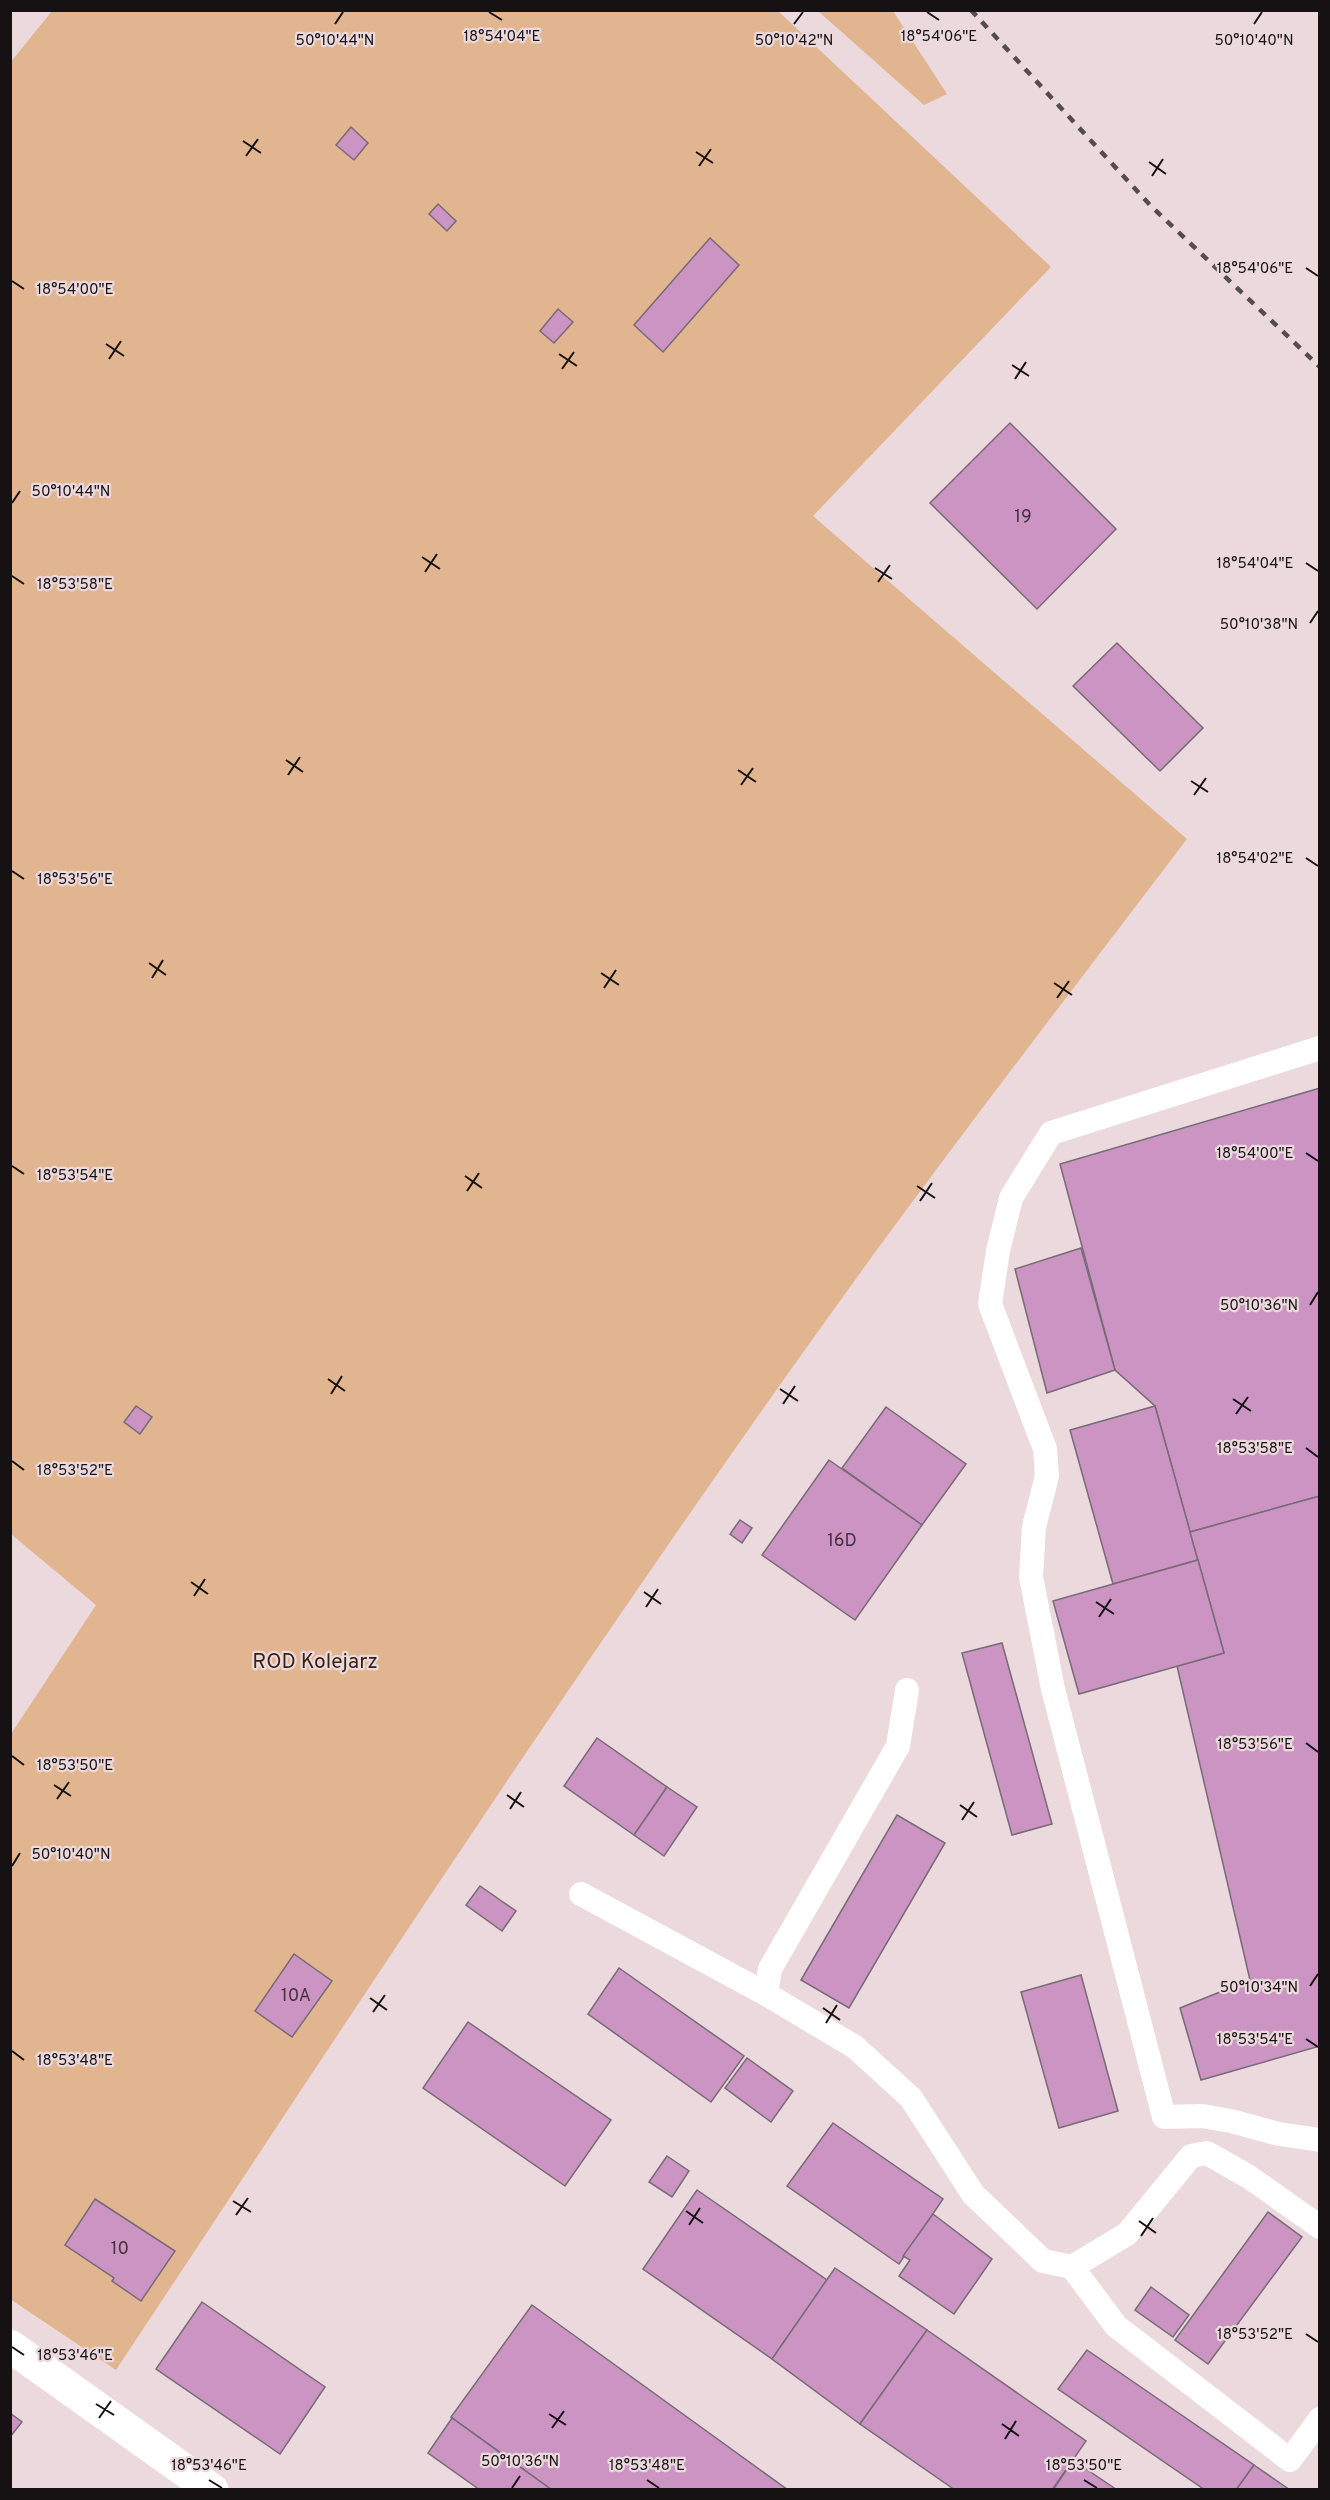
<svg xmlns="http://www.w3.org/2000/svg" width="1330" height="2500" font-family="Overpass,sans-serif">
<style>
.green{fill:#e1b58f}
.building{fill:#cb94c2;stroke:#776b75;stroke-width:1.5}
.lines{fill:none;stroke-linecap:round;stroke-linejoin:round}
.service{stroke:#fff;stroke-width:24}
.minor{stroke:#fff;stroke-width:33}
.rail{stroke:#554c4e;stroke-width:4.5;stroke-dasharray:8 8;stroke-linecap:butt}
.ticks{fill:none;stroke:#161112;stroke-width:2}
.labels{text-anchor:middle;stroke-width:4.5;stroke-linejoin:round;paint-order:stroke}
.number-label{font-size:18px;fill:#43323e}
.park-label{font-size:21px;fill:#3b240f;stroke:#ebd9dd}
.ticks-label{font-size:15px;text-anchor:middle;fill:#161112;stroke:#ebd9dd;stroke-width:4.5;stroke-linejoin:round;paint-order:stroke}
</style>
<rect width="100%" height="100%" fill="#ebd9dd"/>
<g class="green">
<path d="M52 11H778L1051 267 813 516 1187 839C1083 976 978 1112 876 1251 611 1616 365 1994 116 2370L10 2299 11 1734 96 1605 11 1534 10 63Z"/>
<path d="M818 11H893L947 94 924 105Z"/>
</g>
<g class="building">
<path d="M351 127 368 143 354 160 336 145Z"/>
<path d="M438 204 456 221 447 231 429 214Z"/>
<path d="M710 238 739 265 663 352 634 325Z"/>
<path d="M558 309 573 322 554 343 540 331Z"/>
<path d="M1010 423 1116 529 1037 609 930 503Z"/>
<path d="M1117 643 1203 728 1160 771 1073 686Z"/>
<path d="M1320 1088V1496L1190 1532 1155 1406 1115 1370 1060 1164Z"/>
<path d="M1081 1248 1115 1370 1047 1393 1015 1269Z"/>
<path d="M136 1406 152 1417 140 1434 124 1422Z"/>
<path d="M1155 1406 1198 1560 1113 1584 1070 1430Z"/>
<path d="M886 1407 966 1464 922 1525 842 1468Z"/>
<path d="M829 1460 922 1525 855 1620 762 1555Z"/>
<path d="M1320 1496V2046L1201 2080 1180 2008 1250 1980 1177 1666 1224 1653 1190 1532Z"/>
<path d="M740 1520 752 1528 742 1543 730 1534Z"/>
<path d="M1198 1560 1224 1653 1079 1694 1053 1601Z"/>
<path d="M1002 1643 1052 1824 1012 1835 962 1653Z"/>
<path d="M597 1738 667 1787 634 1835 564 1786Z"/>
<path d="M667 1787 697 1807 664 1856 634 1835Z"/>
<path d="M897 1815 945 1843 849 2008 801 1980Z"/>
<path d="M480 1886 516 1911 502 1931 466 1905Z"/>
<path d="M294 1954 332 1981 292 2037 255 2011Z"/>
<path d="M619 1968 744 2056 711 2102 588 2014Z"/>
<path d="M1081 1975 1118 2111 1059 2128 1021 1992Z"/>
<path d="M468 2022 611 2120 565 2186 423 2088Z"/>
<path d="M747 2058 793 2091 771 2122 725 2088Z"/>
<path d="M833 2123 943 2199 899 2264 787 2186Z"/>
<path d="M667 2156 689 2171 672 2197 649 2182Z"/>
<path d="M697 2190 827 2280 772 2359 643 2269Z"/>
<path d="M95 2199 175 2251 141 2301 112 2281 114 2278 65 2245Z"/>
<path d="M1268 2212 1302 2237 1208 2364 1175 2340Z"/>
<path d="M933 2214 992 2259 954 2314 899 2276 910 2260 903 2256Z"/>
<path d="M835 2268 927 2330 860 2424 772 2359Z"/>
<path d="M1151 2287 1189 2315 1173 2337 1135 2310Z"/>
<path d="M202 2302 325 2387 280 2454 156 2369Z"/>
<path d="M532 2305 788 2490H552L451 2417Z"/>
<path d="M927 2330 1086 2441 1052 2490H955L860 2424Z"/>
<path d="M1087 2350 1254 2465 1236 2490H1205L1058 2389Z"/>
<path d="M10 2413 22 2422 10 2437Z"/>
<path d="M452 2418 552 2490H480L428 2453Z"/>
<path d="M1073 2460 1117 2490H1053Z"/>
<path d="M1254 2465 1290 2490H1236Z"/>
</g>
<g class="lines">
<g class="service">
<path d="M1320 1048 1051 1133 1011 1198 998 1251 990 1304 1045 1449 1047 1476 1034 1527 1031 1577 1053 1689 1164 2117 1202 2116 1231 2121 1279 2134 1320 2140"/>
<path d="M907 1690 898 1746 770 1969 766 1994 855 2047 911 2098 973 2194 1043 2261 1072 2267 1127 2234 1191 2156 1207 2153 1249 2177 1320 2227"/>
<path d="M581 1894 766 1994"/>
<path d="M1072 2267 1116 2326 1290 2460 1320 2419"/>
</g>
<path class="minor" d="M10 2346 212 2490"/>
<path class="rail" d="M971 10 1150 205 1320 367"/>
</g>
<path class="ticks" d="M489 12 502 20M927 12 939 20M335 24 343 12M794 24 803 12M1254 24 1262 12M243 141 261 153M696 152 713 163M246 156 258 139M1149 162 1166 174M699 166 711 149M1152 176 1163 159M1306 268 1318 276M12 281 24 289M106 344 124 356M559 354 577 366M109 359 121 341M1012 365 1029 376M562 369 574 352M1015 379 1026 362M12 503 20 491M422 557 440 569M1306 563 1318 571M875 568 892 579M425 572 437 554M12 576 24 584M878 582 890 565M1310 623 1318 611M286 760 303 772M738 770 756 782M288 775 300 757M1191 781 1208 792M741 785 753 768M1194 795 1206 778M1306 858 1318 866M12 871 24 879M149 963 166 975M601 973 619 985M152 978 163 960M1054 983 1072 995M604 988 616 970M1057 998 1069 981M1306 1153 1318 1161M12 1166 24 1174M465 1176 482 1188M917 1186 935 1198M467 1191 479 1173M920 1201 932 1183M1310 1305 1318 1292M328 1379 345 1391M780 1389 798 1401M331 1394 342 1376M1233 1399 1251 1411M783 1404 795 1386M1236 1414 1248 1397M1306 1448 1318 1457M12 1461 24 1470M191 1582 208 1594M644 1592 661 1604M194 1596 205 1579M1096 1602 1114 1614M646 1607 658 1589M1099 1617 1111 1599M1306 1743 1318 1752M12 1756 24 1765M54 1785 71 1796M507 1795 524 1807M57 1799 69 1782M960 1805 977 1817M510 1809 521 1792M962 1820 974 1802M12 1866 20 1853M1310 1986 1318 1974M370 1998 387 2010M823 2008 840 2020M373 2012 385 1995M826 2023 837 2005M1306 2039 1318 2047M12 2051 24 2060M233 2201 251 2212M686 2211 703 2223M236 2215 248 2198M1139 2221 1156 2233M689 2225 700 2208M1141 2236 1153 2218M1306 2334 1318 2342M12 2347 24 2355M96 2404 114 2415M549 2414 566 2425M99 2418 111 2401M1002 2424 1019 2436M552 2428 564 2411M1005 2439 1016 2421M209 2480 222 2488M647 2480 659 2488M1084 2480 1097 2488M512 2488 520 2476"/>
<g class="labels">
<g class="number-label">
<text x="1023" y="522">19</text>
<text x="842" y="1546">16D</text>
<text x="296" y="2001">10A</text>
<text x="120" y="2254">10</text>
</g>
<g class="park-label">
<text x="315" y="1668">ROD Kolejarz</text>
</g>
</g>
<g class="ticks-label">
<text x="502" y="41">18°54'04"E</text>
<text x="939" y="41">18°54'06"E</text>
<text x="335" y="45">50°10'44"N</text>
<text x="1254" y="45">50°10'40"N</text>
<text x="794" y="45">50°10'42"N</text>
<text x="1255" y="273">18°54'06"E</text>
<text x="75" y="294">18°54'00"E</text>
<text x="71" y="496">50°10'44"N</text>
<text x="1255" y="568">18°54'04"E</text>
<text x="75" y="589">18°53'58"E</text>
<text x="1259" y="629">50°10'38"N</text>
<text x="1255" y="863">18°54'02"E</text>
<text x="75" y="884">18°53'56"E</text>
<text x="1255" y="1158">18°54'00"E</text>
<text x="75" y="1180">18°53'54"E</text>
<text x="1259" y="1310">50°10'36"N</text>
<text x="1255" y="1453">18°53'58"E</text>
<text x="75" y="1475">18°53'52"E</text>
<text x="1255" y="1749">18°53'56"E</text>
<text x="75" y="1770">18°53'50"E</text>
<text x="71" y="1859">50°10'40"N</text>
<text x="1259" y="1992">50°10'34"N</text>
<text x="1255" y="2044">18°53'54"E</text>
<text x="75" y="2065">18°53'48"E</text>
<text x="1255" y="2339">18°53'52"E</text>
<text x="75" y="2360">18°53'46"E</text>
<text x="520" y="2466">50°10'36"N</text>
<text x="209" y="2470">18°53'46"E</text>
<text x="647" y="2470">18°53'48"E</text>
<text x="1084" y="2470">18°53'50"E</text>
</g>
<rect width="1330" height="2500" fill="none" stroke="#161112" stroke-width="24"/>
</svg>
